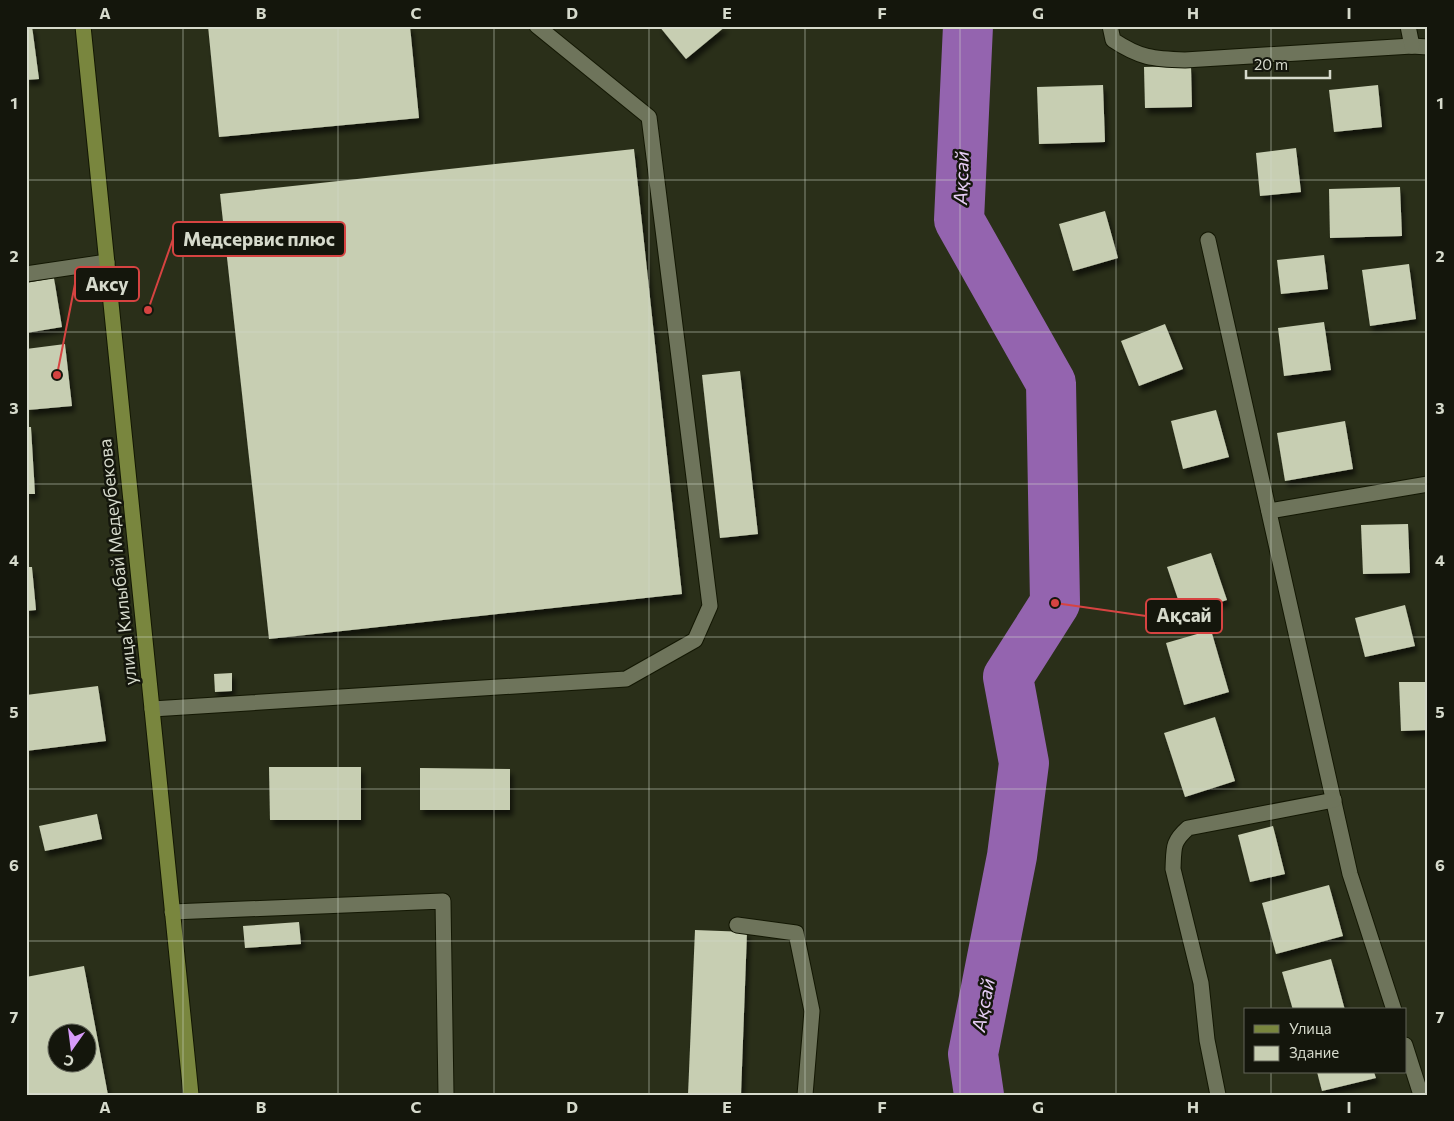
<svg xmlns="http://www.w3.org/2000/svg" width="1454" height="1121" font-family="Commissioner,sans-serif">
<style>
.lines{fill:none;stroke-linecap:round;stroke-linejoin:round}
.river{stroke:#9464af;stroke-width:50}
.building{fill:#c7ceb2;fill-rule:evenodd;filter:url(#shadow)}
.minor-casing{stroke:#131703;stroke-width:17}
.major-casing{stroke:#131703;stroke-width:17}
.minor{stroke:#6e745b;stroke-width:15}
.major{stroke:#79863e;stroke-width:15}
.grid{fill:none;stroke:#d6dacc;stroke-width:1;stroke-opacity:0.55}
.labels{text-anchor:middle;stroke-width:5;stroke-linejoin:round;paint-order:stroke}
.street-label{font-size:18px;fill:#d6dacc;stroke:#14160c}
.water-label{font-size:19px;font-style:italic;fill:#e7cef6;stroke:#14160c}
.leader{fill:none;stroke:#d64341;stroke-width:2}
.callout-dot{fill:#d64341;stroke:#14160c;stroke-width:2}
.callout{fill:#14160c;stroke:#d64341;stroke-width:2}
.callout-label{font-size:19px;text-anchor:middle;font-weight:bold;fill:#d6dacc}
.neatline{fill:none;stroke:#d6dacc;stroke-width:2}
.grid-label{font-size:16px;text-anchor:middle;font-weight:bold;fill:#d6dacc}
</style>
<defs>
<filter id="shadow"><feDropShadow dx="3" dy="5.5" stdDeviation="2.5" flood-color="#0009"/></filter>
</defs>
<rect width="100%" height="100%" fill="#2a2f19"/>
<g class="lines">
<path class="river" d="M968 26 959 220 1051 383 1055 603 1008 677 1024 763 1012 856 973 1054 979 1095"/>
</g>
<g class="building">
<path d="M26 26H32L39 79 26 80Z"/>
<path d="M208 26H410L419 118 219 137Z"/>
<path d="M659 26H726L686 59Z"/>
<path d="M1191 66 1192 107 1145 108 1144 67Z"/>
<path d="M1103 85 1105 142 1039 144 1037 87Z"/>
<path d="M1378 85 1382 127 1334 132 1329 90Z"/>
<path d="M1296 148 1301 192 1260 196 1256 153Z"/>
<path d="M634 149 682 594 269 639 220 194Z"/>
<path d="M1400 187 1402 236 1330 238 1329 189Z"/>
<path d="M1105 211 1118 258 1073 271 1059 224Z"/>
<path d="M1324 255 1328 289 1281 294 1277 260Z"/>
<path d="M1409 264 1416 319 1370 326 1362 270Z"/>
<path d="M54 278 62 327 26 333V283Z"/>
<path d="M1324 322 1331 370 1284 376 1278 328Z"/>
<path d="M1165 324 1183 369 1139 386 1121 341Z"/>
<path d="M65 344 72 406 28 410 26 349Z"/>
<path d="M740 371 758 534 720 538 702 375Z"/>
<path d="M1216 410 1229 457 1183 469 1171 421Z"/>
<path d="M1345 421 1353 469 1285 481 1277 433Z"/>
<path d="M26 427H31L35 494H26Z"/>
<path d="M1408 524 1410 573 1363 574 1361 525Z"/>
<path d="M1211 553 1227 600 1183 614 1167 567Z"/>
<path d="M26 567H32L36 610 26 611Z"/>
<path d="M1405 605 1415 646 1365 657 1355 618Z"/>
<path d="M1211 630 1229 692 1184 705 1166 643Z"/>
<path d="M232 673V691L215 692 214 674Z"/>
<path d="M1399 682H1428V730L1401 731Z"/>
<path d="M98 686 106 741 26 751V695Z"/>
<path d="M1215 717 1235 781 1185 797 1164 733Z"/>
<path d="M269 767H361V820H270Z"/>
<path d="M420 768 510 769V810H420Z"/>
<path d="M97 814 102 839 45 851 39 826Z"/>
<path d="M1273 826 1285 874 1250 882 1238 835Z"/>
<path d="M1329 885 1343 936 1276 954 1262 903Z"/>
<path d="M299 922 301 944 245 948 243 926Z"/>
<path d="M695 930 747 932 741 1095H688Z"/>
<path d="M1331 959 1345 1010H1293L1282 972Z"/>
<path d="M84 966 108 1095H26V977ZM58 1034H88V1064H58Z"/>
<path d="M1317 1072H1374L1376 1078 1322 1091Z"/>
</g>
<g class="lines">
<g class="minor-casing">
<g id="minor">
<path d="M1110 26 1113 40C1140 58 1153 59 1185 60L1412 46 1428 47"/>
<path d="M1408 26 1412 46"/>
<path d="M1208 240 1350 874 1394 1010"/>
<path d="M26 274 107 262"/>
<path d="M1269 511 1428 484"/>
<path d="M152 709 626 679 695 640 710 606 649 117 537 26"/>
<path d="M172 912 443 901 446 1095"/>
<path d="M737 925 796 933 812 1011 805 1095"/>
<path d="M1405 1045 1421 1095"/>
<path d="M1218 1095 1207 1040 1201 983 1173 869C1174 848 1172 842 1188 828L1334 800"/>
</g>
</g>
<g class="major-casing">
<path id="major" d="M83 26 191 1095"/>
</g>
<use href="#minor" class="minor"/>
<use href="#major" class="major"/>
</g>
<path class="grid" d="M183 26V1095M338 26V1095M494 26V1095M649 26V1095M805 26V1095M960 26V1095M1116 26V1095M1271 26V1010M26 180H1428M26 332H1428M26 484H1428M26 637H1428M26 789H1428M26 941H1428M1271 1072V1095"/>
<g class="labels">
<g class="street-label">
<text transform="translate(118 562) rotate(-96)" y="6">улица Килыбай Медеубекова</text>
</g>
<g class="water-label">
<text transform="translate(961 178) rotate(-88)" y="7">Ақсай</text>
<text transform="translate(983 1005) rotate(-79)" y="7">Ақсай</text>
</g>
</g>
<path class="leader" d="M148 310L173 239M57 375L75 284M1055 603L1146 616"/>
<g class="callout-dot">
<circle cx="148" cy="310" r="5"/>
<circle cx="57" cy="375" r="5"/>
<circle cx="1055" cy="603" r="5"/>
</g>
<g class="callout">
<rect x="173" y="222" width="172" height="34" rx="5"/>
<rect x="75" y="267" width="64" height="34" rx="5"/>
<rect x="1146" y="599" width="76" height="34" rx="5"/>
</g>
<g class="callout-label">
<text x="259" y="246">Медсервис плюс</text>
<text x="107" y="291">Аксу</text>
<text x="1184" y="622">Ақсай</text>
</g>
<rect width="1454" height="1121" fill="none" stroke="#14160c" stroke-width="55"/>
<rect x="1244" y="1008" width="162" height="65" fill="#14160c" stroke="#626459"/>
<rect x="1254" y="1025" width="25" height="8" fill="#79863e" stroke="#626459"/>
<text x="1289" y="1034" font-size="15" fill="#d6dacc">Улица</text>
<rect x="1254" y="1046" width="25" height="15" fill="#c7ceb2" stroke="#626459"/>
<text x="1289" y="1058" font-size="15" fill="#d6dacc">Здание</text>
<g transform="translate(72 1048) rotate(194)"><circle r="24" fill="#14160c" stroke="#626459"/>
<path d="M0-4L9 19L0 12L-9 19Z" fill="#d79bf9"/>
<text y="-8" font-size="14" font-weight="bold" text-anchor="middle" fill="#d6dacc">С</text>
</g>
<path d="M1246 70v8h84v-8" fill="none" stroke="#d6dacc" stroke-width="2.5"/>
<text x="1254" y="70" font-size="15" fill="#d6dacc" stroke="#14160c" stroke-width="4" paint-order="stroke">20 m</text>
<rect x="28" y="28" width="1398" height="1066" class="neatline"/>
<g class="grid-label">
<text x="105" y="19">A</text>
<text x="261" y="19">B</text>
<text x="416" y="19">C</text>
<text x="572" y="19">D</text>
<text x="727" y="19">E</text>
<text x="882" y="19">F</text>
<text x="1038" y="19">G</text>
<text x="1193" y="19">H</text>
<text x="1349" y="19">I</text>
<text x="14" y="109">1</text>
<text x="1440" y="109">1</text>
<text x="14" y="262">2</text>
<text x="1440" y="262">2</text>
<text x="14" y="414">3</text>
<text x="1440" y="414">3</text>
<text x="14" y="566">4</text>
<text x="1440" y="566">4</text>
<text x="14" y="718">5</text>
<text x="1440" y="718">5</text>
<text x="14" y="871">6</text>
<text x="1440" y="871">6</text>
<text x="14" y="1023">7</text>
<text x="1440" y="1023">7</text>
<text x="105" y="1113">A</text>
<text x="261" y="1113">B</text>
<text x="416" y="1113">C</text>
<text x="572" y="1113">D</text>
<text x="727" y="1113">E</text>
<text x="882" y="1113">F</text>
<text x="1038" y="1113">G</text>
<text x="1193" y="1113">H</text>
<text x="1349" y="1113">I</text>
</g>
</svg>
